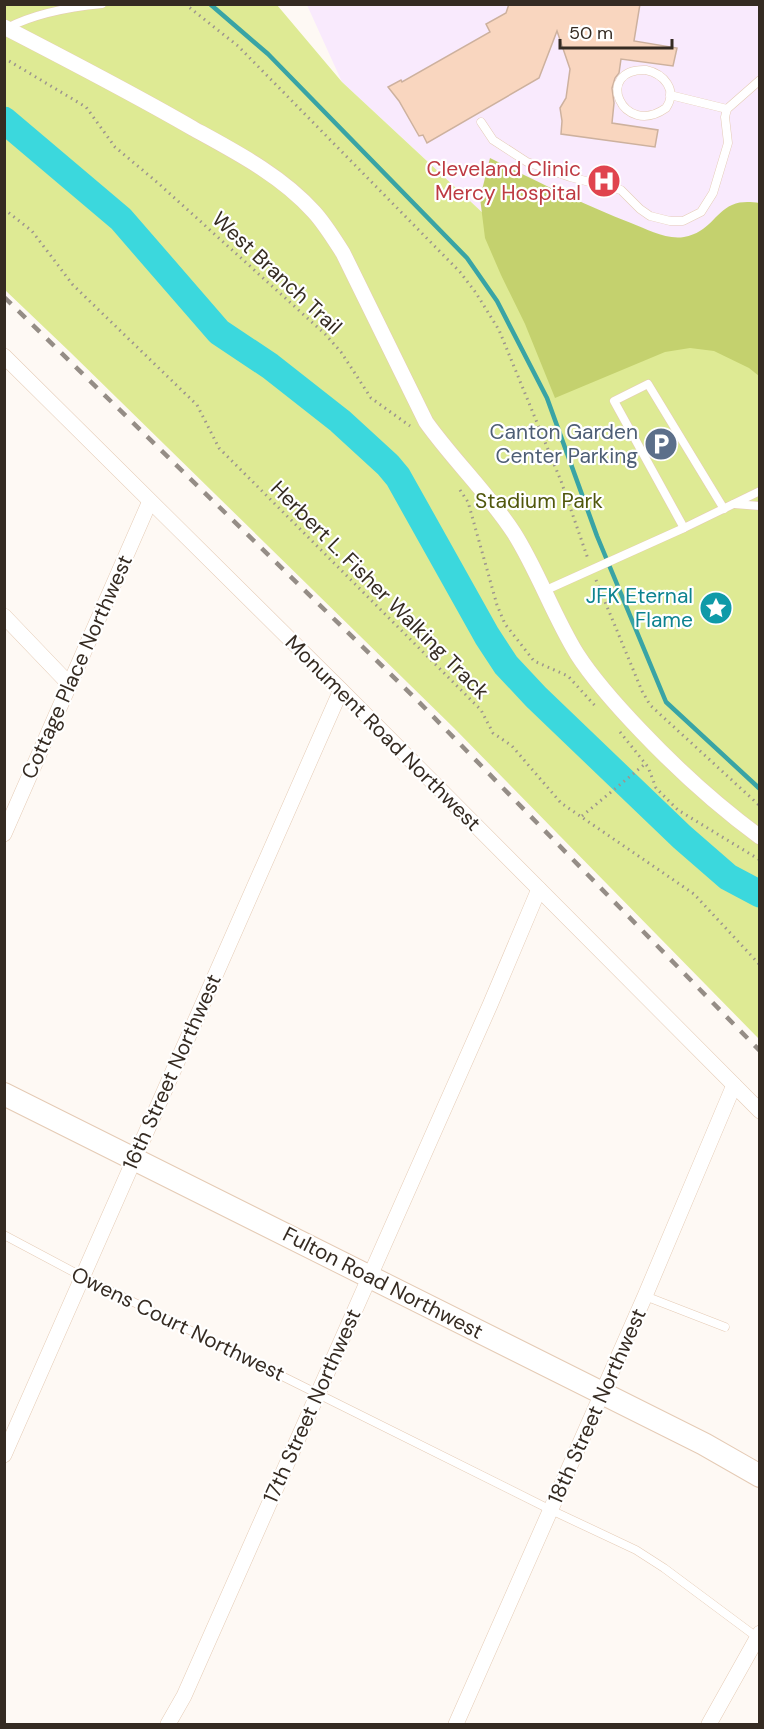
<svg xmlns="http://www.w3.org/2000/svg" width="764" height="1729" font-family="'DM Sans',sans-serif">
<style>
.medical{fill:#f9eafd}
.green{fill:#deea94}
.forest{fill:#c4d16e}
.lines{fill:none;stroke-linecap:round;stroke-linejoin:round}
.stream{stroke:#39a4a5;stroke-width:4.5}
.river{stroke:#3bd8dd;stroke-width:27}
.building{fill:#f9d6bf;stroke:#cdb19e;stroke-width:1.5}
.lane-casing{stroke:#e5cbb5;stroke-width:9}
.street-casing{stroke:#e5cbb5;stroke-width:16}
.secondary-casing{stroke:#e5cbb5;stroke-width:24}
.path{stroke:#9d958e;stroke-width:3;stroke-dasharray:1.5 4.5;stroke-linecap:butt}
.lane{stroke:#fff;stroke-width:8}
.street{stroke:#fff;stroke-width:15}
.secondary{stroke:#fff;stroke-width:22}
.rail{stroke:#958d86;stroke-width:4.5;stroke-dasharray:10 10;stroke-linecap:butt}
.labels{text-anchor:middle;stroke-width:4.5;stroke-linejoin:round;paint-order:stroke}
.health-label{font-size:21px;fill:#be3a42;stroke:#fff;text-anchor:end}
.street-label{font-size:21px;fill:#352b22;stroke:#fff}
.service-label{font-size:21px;fill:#4e5e75;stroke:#fff;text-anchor:end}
.park-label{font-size:21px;fill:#50570c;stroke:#fff}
.culture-label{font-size:21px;fill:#0d838f;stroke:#fff;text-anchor:end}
</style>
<rect width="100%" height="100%" fill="#fef9f4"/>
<path class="medical" d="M307 5H759V303L555 280 342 82Z"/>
<path class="green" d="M4 5H277L342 82 555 280 759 303V1039L454 728 70 352 5 290Z"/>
<path class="forest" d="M490 158C536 181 582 204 631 223 647 229 666 240 684 237 710 232 714 213 732 205 741 201 751 202 759 203V376L749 368 714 351 690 348 665 352 555 398 525 324 501 275 485 238 480 198Z"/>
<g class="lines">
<path class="stream" d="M210 4 268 54 467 258 497 301 547 398 597 536 666 702 760 789"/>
<path class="river" d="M4 120 121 219 219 332 270 366 340 421 388 465 398 477 487 636 506 665 536 697 682 837 728 877 760 894"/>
</g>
<path class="building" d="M509 4H640L634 41 677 48 673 66 621 59 619 73 615 78 612 88 614 103 612 123 658 130 655 147 561 134 562 121 560 108 566 98 570 69 557 31 539 78 427 143 423 135 419 136 399 101 388 87 401 80 402 82 490 32 486 24 506 13Z"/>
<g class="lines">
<g class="lane-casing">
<g id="lane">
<path d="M7 28C36 13 70 7 102 4"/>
<path d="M646 70C664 74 678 90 666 108 622 139 593 68 646 70Z"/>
<path d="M670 95 727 109"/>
<path d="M481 122 493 140 527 162 570 177 621 190 640 209 650 216 670 221H683L701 212 713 193 728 143 725 117 727 109 760 80"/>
<path d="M734 504 760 506"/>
<path d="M684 528 614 401 648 384 724 509"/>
<path d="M544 591 684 528 760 491"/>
<path d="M4 1235 83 1277 551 1510 636 1550 664 1568 758 1638"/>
<path d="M645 1296 725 1327"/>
</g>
</g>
<g class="street-casing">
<g id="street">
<path d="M4 27C68 60 132 93 194 129 236 152 282 176 314 212 325 224 334 239 343 253L426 422C453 460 488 493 514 533 538 571 553 615 577 654 595 682 618 707 641 731 679 771 715 804 760 837"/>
<path d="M4 356 341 690 760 1111"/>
<path d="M4 616 70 685"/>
<path d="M4 834 150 501"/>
<path d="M4 1455 341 690"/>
<path d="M168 1724 184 1696 490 1005 539 889"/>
<path d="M456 1724 645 1296 734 1085"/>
<path d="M709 1724 760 1633"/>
</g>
</g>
<g class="secondary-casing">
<path id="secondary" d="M4 1094 704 1444 760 1476"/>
</g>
<g class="path">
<path d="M185 4 238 46 460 272 476 293 499 330 561 481 588 559"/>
<path d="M4 58 86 107 115 147 158 183 325 334 341 352 371 398 410 426"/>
<path d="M4 209 32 231 73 285 197 405 219 448 481 710 493 733 512 746 561 803 694 894 760 965"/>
<path d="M460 490 468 502 497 605 505 624 534 661 568 676 597 708"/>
<path d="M596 580 642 691 650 705 760 806"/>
<path d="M620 732 648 767 656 788 678 810 760 860"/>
<path d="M582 816 645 764"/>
</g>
<use href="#lane" class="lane"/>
<use href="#street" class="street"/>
<use href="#secondary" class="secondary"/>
<path class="rail" d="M4 297 415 698 760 1051"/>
</g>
<defs>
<g id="hospital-disc" transform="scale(1.725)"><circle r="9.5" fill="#e0444e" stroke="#fff"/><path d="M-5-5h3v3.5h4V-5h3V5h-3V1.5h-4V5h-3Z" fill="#fff"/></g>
<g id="parking-disc" transform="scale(1.725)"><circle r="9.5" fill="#5c6f8a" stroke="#fff"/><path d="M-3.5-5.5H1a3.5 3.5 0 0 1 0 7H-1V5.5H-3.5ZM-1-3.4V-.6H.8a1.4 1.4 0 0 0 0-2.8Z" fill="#fff"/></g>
<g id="sight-disc" transform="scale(1.725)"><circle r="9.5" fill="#0f9aa8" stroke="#fff"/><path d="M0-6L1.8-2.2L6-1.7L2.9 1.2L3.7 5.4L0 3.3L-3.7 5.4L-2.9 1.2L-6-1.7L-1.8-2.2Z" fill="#fff"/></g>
</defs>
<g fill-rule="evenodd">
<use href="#hospital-disc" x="604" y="181"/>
<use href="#parking-disc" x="661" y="444"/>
<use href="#sight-disc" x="716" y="608"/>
</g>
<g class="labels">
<g class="health-label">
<text x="581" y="176">Cleveland Clinic<tspan x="581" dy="24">Mercy Hospital</tspan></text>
</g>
<g class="street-label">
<text transform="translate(277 273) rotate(43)" y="7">West Branch Trail</text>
<text transform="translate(380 590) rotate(45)" y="7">Herbert L. Fisher Walking Track</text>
<text transform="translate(77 667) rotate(-66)" y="7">Cottage Place Northwest</text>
<text transform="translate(383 733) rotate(45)" y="7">Monument Road Northwest</text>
<text transform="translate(172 1072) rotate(-66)" y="7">16th Street Northwest</text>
<text transform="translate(383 1283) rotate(27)" y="7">Fulton Road Northwest</text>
<text transform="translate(178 1324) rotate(26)" y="7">Owens Court Northwest</text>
<text transform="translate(312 1406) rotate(-66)" y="7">17th Street Northwest</text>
<text transform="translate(597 1406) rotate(-66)" y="7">18th Street Northwest</text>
</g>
<g class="service-label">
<text x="638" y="439">Canton Garden<tspan x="638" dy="24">Center Parking</tspan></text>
</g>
<g class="park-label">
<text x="539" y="508">Stadium Park</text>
</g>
<g class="culture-label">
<text x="693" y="603">JFK Eternal<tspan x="693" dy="24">Flame</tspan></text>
</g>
</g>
<rect width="764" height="1729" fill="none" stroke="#352b22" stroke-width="12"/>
<path d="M560 39v9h112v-9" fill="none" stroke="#352b22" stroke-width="3"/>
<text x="569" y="39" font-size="18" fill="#352b22" stroke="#ffffff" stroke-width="4.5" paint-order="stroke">50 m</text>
</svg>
